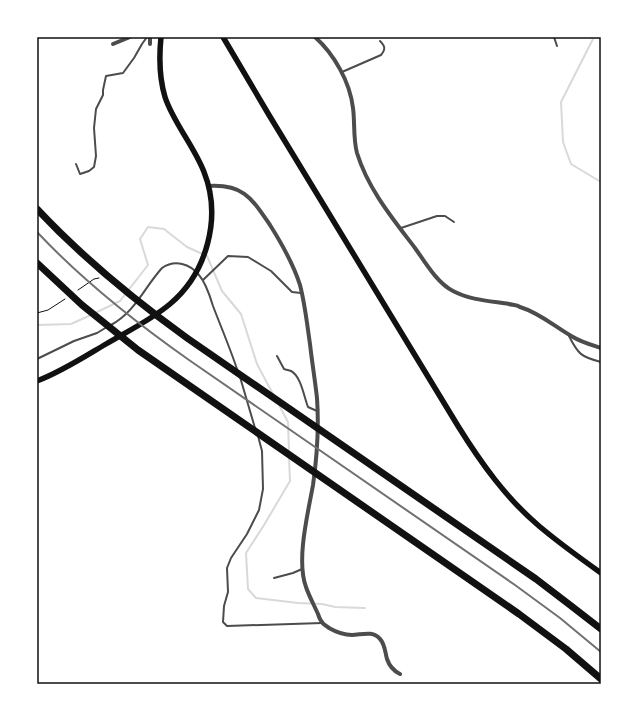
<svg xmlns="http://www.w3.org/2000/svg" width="638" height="721" font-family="'Open Sans',sans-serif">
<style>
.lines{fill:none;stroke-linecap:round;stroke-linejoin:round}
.stream{stroke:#d9d9d9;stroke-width:2}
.path{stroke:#111;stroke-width:1}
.service{stroke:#4c4c4c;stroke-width:2}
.minor{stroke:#4c4c4c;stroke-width:4}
.secondary{stroke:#111;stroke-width:5.5}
.motorway{stroke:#111;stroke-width:7}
.rail{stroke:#707070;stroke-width:2}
.neatline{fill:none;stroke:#111;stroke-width:1.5}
</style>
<rect width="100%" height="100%" fill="#fff"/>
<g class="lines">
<g class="stream">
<path d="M594 37 561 102 563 142 571 164 601 182"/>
<path d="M95 313 120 301 148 265 140 239 148 227 164 229 187 247 207 256 222 291 241 314 257 364 274 396"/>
<path d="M37 325 71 324 91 315"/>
<path d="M279 405 288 422 289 452"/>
<path d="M289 457 290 481 264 525 246 553 248 589 256 598 298 603 322 604 335 607 365 608"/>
</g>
<g class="path">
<path d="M78 290 94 279 99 278"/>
<path d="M37 313 48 310 65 299"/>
</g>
<g class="service">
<path d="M554 37 557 46"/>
<path d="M342 72 381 55C386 49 385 46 380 41"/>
<path d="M76 164 80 174 89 171 94 167 96 156 94 128 96 109 103 95V90L106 76 123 73 134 58 142 44 147 37"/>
<path d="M401 228 437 216H445L454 222"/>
<path d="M203 280 228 256 248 257 271 271 292 292 301 293"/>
<path d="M111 325C135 312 144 288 162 268 175 259 190 264 199 275 206 283 210 296 213 306 221 327 230 348 237 369"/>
<path d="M569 336C578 354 581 357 601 362"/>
<path d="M277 356 284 369C287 370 289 370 291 371 301 376 304 397 308 407L317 411"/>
<path d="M37 359 74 341 97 333 107 327"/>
<path d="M240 377 255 428"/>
<path d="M258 436 262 451 263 489 259 510 247 534 231 558 227 568 228 592 224 606 223 622 227 626 322 623"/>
<path d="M274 578 293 573 302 569"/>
</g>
<g class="minor">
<path d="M150 37V44"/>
<path d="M315 37C334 54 350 82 353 108 355 123 353 138 357 153 368 189 393 219 415 248 425 262 437 283 453 291 470 300 490 301 509 304 512 305 517 305 520 307 540 313 555 327 573 337 581 342 592 345 601 348"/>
<path d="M113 44 130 37"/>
<path d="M209 186C244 184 252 199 270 225 282 244 293 263 300 285 305 304 307 324 310 344 312 362 315 380 317 398 319 427 317 457 313 485 308 513 296 560 306 587 309 596 314 605 318 614 319 617 320 620 322 622 323 625 327 626 329 628 336 632 344 635 352 635 361 635 373 630 380 639 385 644 385 652 387 659 389 665 394 671 400 674"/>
</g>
<g class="secondary">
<path d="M223 37 269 115 458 426C481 463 506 498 539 526 559 543 580 558 601 573"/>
<path d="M37 381C61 372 84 357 106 344 128 331 151 320 170 304 207 273 222 217 204 172 194 146 173 122 165 97 159 77 159 57 161 37"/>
</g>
<g class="motorway">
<path d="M37 209C82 257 133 299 187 338L536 579 570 605 601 629"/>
<path d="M37 263 82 305 138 350 519 614 566 649 601 679"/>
</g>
<path class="rail" d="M37 232C83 281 135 322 189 360L515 585 560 618 601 652"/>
</g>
<rect width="638" height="721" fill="none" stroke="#ffffff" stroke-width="76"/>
<rect x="38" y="38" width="562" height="645" class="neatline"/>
</svg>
